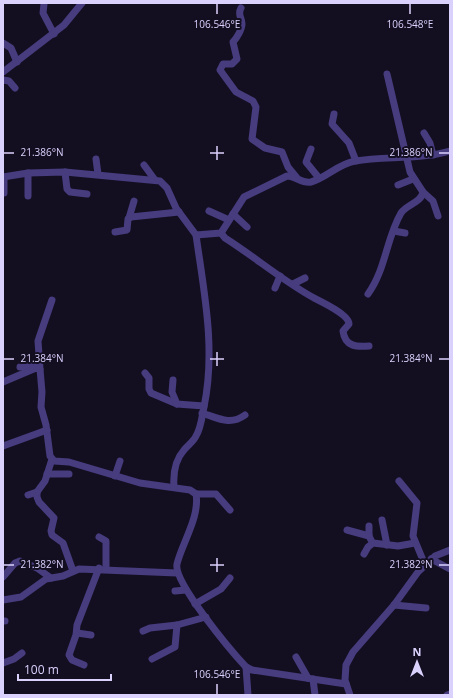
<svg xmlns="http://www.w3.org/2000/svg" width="453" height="698" font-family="'Open Sans',sans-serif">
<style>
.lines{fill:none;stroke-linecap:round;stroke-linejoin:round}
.minor{stroke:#463c7e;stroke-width:7}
.ticks{fill:none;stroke:#dbd1fd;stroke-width:1.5}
.ticks-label{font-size:10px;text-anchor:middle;fill:#dbd1fd;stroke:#140e21;stroke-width:4;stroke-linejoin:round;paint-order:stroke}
</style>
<rect width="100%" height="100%" fill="#140e21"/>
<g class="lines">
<g class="minor">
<path d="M44 4 43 13 54 34"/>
<path d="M241 8C237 15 242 17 242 24 242 29 237 38 233 42L237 59 232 64H223L220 70 236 92 253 101 256 107 252 139 265 148 282 152 288 167 297 178"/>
<path d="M3 43 11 48 17 62"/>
<path d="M3 72 64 25 82 3"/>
<path d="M3 80 9 81 15 88"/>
<path d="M334 114 332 124 349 143 356 161"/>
<path d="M424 133 430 143 433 155"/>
<path d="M311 149 306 162 319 178"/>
<path d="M96 159 98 174"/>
<path d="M144 165 155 180"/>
<path d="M65 172 67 189 70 192 87 194"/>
<path d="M3 177 28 173 65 172 160 181 167 188 176 208 196 235 221 233 244 197 287 176C296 176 302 184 311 182 326 178 338 164 355 161 386 156 419 160 450 151"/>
<path d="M4 177V193"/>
<path d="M398 185 413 179"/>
<path d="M423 192 433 201 438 216"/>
<path d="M28 196V173"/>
<path d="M209 211 229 220"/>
<path d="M233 214 247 227"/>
<path d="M129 218 134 201"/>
<path d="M394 231 405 233"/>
<path d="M115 232 127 230 128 219 131 217 179 212"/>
<path d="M221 233 225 238C255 257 283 281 314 298 322 302 349 315 349 324L343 331C345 347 357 347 369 346"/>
<path d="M293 284 305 278"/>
<path d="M275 288 280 276"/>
<path d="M368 294C386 269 386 239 401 213 407 204 421 203 423 192L410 172 387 74"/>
<path d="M20 367 35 366"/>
<path d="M40 369 38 341 52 300"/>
<path d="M145 373 149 378V389L151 393 177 404 204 406"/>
<path d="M173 380 172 392 177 404"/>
<path d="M3 382 36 368 40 369 42 392 41 407 46 425 50 456 54 461 69 462 140 483 190 490 196 494C200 517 182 543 177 564 173 582 232 652 246 667L252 670 346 684"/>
<path d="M202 413C218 418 230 426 245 415"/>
<path d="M3 446 47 430"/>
<path d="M52 459 45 481 37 492V497L39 502 54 518 51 531 52 535 63 543 73 571"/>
<path d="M47 474H69"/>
<path d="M115 476 120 461"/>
<path d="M399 481 417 503 413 536 425 565"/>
<path d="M174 487C173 473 175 460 184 450 188 445 194 441 196 436 201 428 202 416 204 407 216 349 204 292 196 235"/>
<path d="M196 494H216L230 510"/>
<path d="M28 495 37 492"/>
<path d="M382 520 387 545"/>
<path d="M369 526V536L371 540"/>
<path d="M347 530 369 536"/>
<path d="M99 537 106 541V569"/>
<path d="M364 554 368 547 373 543 398 546 415 543"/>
<path d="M431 559 450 569"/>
<path d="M3 577 15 563 20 561 37 568 51 578"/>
<path d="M175 591 186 590"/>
<path d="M3 600 21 597 46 579 63 576 79 569 177 573"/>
<path d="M195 604 221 589 230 578"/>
<path d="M394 605 426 608"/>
<path d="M3 621H5"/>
<path d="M143 631 150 628 177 625 206 617"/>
<path d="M77 633 91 635"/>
<path d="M296 657 308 678"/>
<path d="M152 659 175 647 177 625"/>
<path d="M3 663 14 659 22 653"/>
<path d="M84 665 72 660 69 655 76 635 77 625 99 568"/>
<path d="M246 667 248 695"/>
<path d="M313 679 315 695"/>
<path d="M350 695 345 680 346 665 353 652 394 605 418 572 435 556 450 550"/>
<path d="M447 695 450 694"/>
</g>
</g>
<path class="ticks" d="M217 4V14M410 4V14M217 146V160M4 153H14M210 153H224M439 153H449M217 352V366M4 359H14M210 359H224M439 359H449M217 558V572M4 565H14M210 565H224M439 565H449M217 684V694"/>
<g class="ticks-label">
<text x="217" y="28">106.546°E</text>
<text x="410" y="28">106.548°E</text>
<text x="42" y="156">21.386°N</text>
<text x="411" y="156">21.386°N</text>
<text x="42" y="362">21.384°N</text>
<text x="411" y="362">21.384°N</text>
<text x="42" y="568">21.382°N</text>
<text x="411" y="568">21.382°N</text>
<text x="217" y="678">106.546°E</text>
</g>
<rect width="453" height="698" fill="none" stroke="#dbd1fd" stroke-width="8"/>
<g transform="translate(417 662)" stroke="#140e21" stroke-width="3" paint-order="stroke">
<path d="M0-3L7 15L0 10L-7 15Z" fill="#dbd1fd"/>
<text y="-6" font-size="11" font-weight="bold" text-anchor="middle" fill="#dbd1fd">N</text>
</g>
<path d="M18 674v6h93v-6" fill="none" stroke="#dbd1fd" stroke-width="2"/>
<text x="24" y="674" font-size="12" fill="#dbd1fd" stroke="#140e21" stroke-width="3" paint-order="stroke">100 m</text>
</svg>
